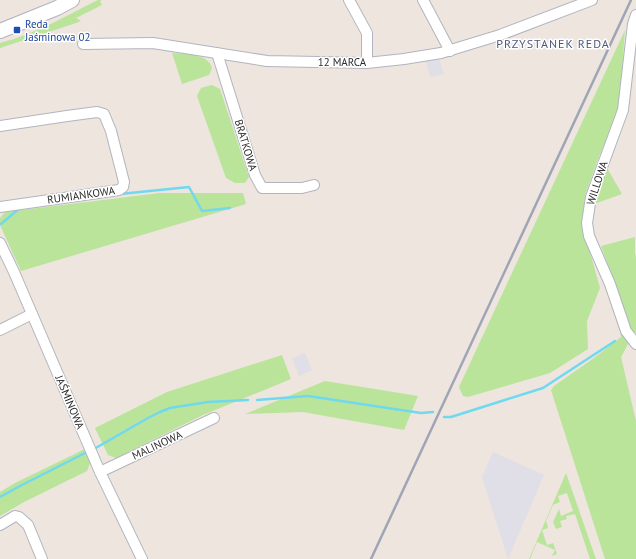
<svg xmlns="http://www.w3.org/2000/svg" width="636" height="559" font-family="'PT Sans',sans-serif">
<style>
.industrial{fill:#e0dee6}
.green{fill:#bae49a}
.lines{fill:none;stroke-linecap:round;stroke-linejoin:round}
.stream{stroke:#70d9f0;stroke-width:2.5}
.street-casing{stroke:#b1b5bf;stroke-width:12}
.secondary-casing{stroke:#b1b5bf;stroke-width:16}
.street{stroke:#fff;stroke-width:10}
.secondary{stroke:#fff;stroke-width:14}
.rail{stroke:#a0a5b6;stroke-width:2.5}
.transit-dot{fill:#1a4fb4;stroke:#fff;stroke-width:1.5}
.labels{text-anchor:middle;stroke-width:3;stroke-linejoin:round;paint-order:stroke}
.transit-label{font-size:11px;fill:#164399;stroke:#fff;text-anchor:start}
.street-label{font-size:11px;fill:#2b2b2b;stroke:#fff}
.neighbourhood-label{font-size:12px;letter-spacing:1px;fill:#4b587d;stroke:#fff}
</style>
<rect width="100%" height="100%" fill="#ede5de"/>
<g class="industrial">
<path d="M439 59 444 74 430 77 426 61Z"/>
<path d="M305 353 312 370 299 376 292 358Z"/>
<path d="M493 452 544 475 508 559 482 477Z"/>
</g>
<g class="green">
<path d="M98 0H102L100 1 102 5 76 18 81 21 76 23 0 48V43C33 35 68 15 98 0Z"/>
<path d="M625 30 619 109 598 159 585 195 583 227 600 288 587 321 588 349 550 373 468 397 463 396 459 387Z"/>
<path d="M172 53C185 54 208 53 212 68L209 75 182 84Z"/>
<path d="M212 85 220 89 249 177 245 183H235L226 178 197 96 201 88Z"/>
<path d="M607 168 622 194 594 204Z"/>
<path d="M160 193H243L246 204 21 271 0 225V218L5 212Z"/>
<path d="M635 237V253L636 257V332L633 335 621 357 636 421V559H605L551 390 554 386 594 358 621 337 616 287 601 246Z"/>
<path d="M282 355 291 379 203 415 116 458 108 455 95 428 167 392Z"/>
<path d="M325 381 418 396 404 430 303 412 245 414Z"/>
<path d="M85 449 97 473 90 463 87 471 24 502 0 516V492L15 483Z"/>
<path d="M566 473 596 559H590L575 514 566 516 567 519 560 521 562 527 556 529 553 522 559 509 561 516 573 511 567 493 558 496 560 502 553 505 546 521 548 528 542 530 547 545 553 543 557 554 552 556 555 550 537 542 530 559H529Z"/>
</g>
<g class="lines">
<g class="stream">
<path d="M120 194 189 187 202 211 230 208"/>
<path d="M1 224 21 207"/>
<path d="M257 400 308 396 421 413 433 412"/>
<path d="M444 417H451L543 388 615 341"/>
<path d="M94 449 148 418 160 412 170 408 208 402 248 400"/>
<path d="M0 497 20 486 87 452"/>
</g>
<g class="street-casing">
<g id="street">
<path d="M349 0 367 33V63"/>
<path d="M423 0 450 51"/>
<path d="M636 15 633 24 623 110 591 197 587 223 589 236 610 284 626 331 636 344"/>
<path d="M83 44 153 43 267 61 367 63 404 59 441 53 500 35 592 0"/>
<path d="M217 53 255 175 262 188H302L314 185"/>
<path d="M0 126 67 116 97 112 104 114 111 131 124 182 123 187 119 190 0 207"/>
<path d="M0 243 14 272 100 472 142 559"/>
<path d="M0 330 32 314"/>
<path d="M100 472 214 418"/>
<path d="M0 525 15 516 19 517 28 525 42 559"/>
</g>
</g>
<g class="secondary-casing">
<path id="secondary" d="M0 31 57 8 72 0"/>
</g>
<use href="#street" class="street"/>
<use href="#secondary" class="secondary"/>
<path class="rail" d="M371 559 631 0"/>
</g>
<rect class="transit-dot" x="13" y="26" width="8" height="8" rx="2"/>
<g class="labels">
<g class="transit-label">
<text x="25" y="28">Reda<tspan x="25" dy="13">Jaśminowa 02</tspan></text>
</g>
<g class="street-label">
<text x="342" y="66">12 MARCA</text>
<text transform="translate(246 145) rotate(73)" y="4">BRATKOWA</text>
<text transform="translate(597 183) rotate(-72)" y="4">WILLOWA</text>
<text transform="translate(81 195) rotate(-8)" y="4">RUMIANKOWA</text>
<text transform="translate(70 402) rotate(67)" y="4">JAŚMINOWA</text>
<text transform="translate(157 445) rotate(-25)" y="4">MALINOWA</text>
</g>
<g class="neighbourhood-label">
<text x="553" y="48">PRZYSTANEK REDA</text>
</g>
</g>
</svg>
